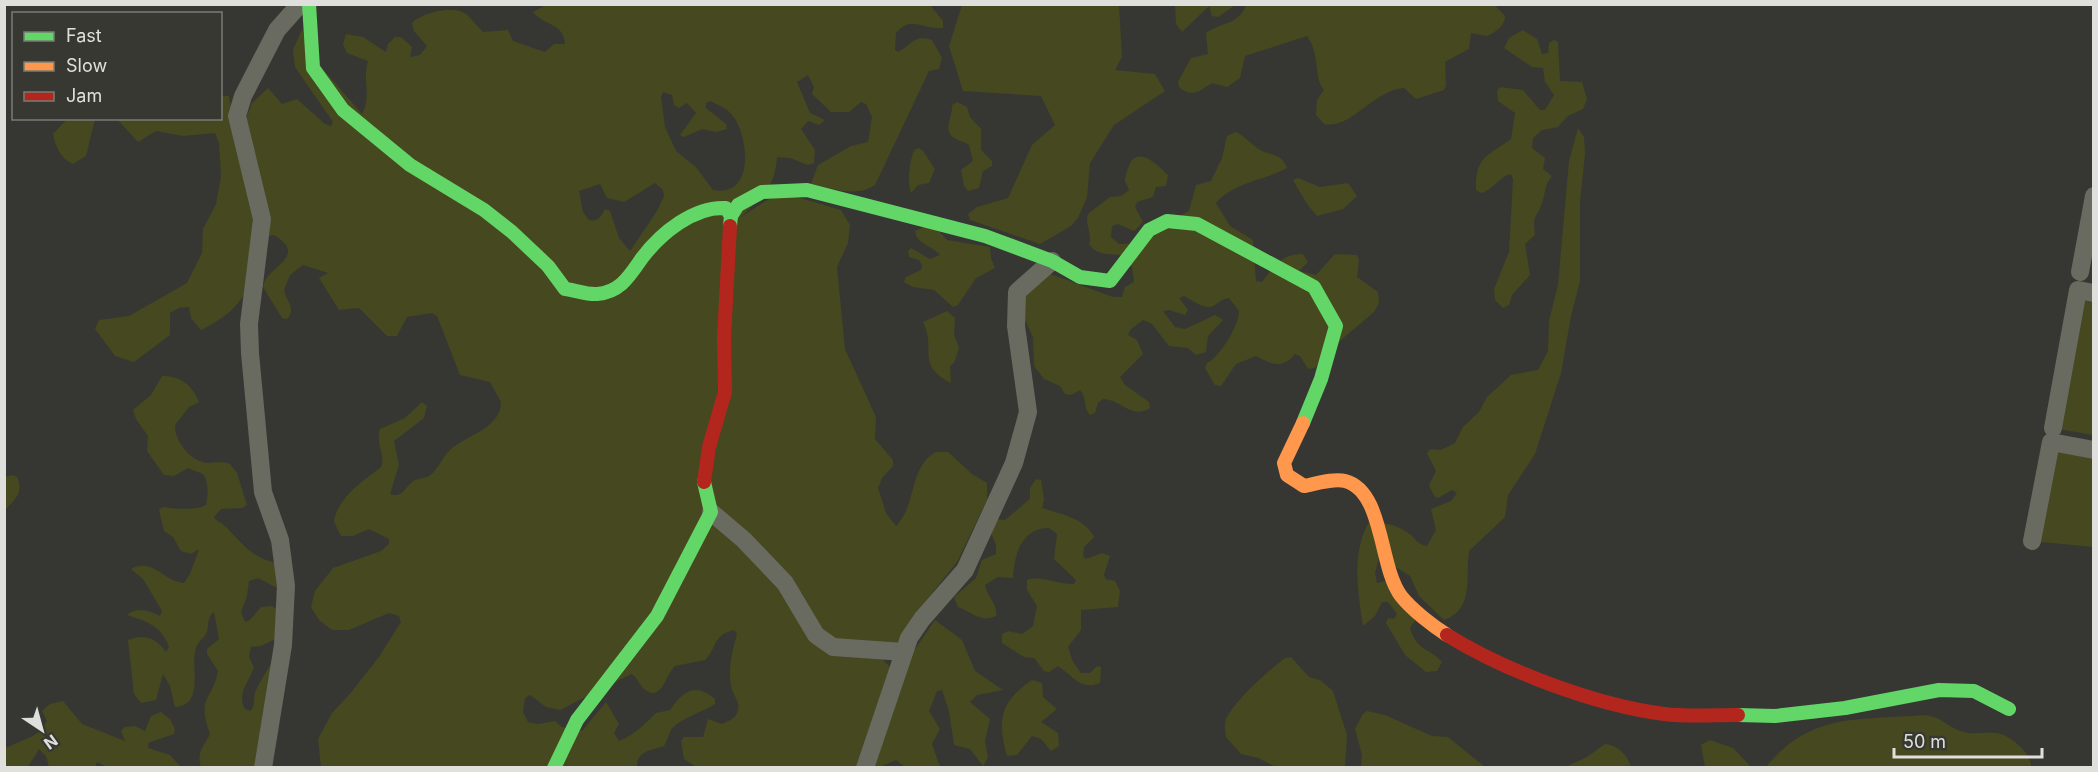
<svg xmlns="http://www.w3.org/2000/svg" width="2098" height="772" font-family="Inter,sans-serif">
<style>
.green{fill:#46481f;fill-rule:evenodd}
.lines{fill:none;stroke-linecap:round;stroke-linejoin:round}
.street{stroke:#696a60;stroke-width:18}
.fast{stroke:#63d668;stroke-width:14}
.slow{stroke:#ff974d;stroke-width:14}
.jam{stroke:#b3261e;stroke-width:14}
</style>
<rect width="100%" height="100%" fill="#363733"/>
<g class="green">
<path d="M1494 4 1505 16C1505 26 1496 32 1487 36L1471 33 1469 49 1445 62 1446 85 1444 90 1416 99 1404 88C1373 90 1351 130 1324 124L1316 115 1317 100 1324 90C1313 77 1321 56 1307 36L1245 56 1240 78 1227 87 1212 83C1201 90 1191 99 1179 87L1178 82 1191 58 1208 54 1206 33C1221 22 1239 25 1246 5Z"/>
<path d="M546 5H930L943 21V28C924 31 912 14 896 33L895 50 898 52C912 45 914 34 932 40L942 58 939 69 929 71 875 185C856 198 832 188 811 184L818 165 851 146 868 142 872 117 866 104 861 102 849 112H831L812 94 814 87 808 75 797 82 810 113 825 120 819 125 808 121 801 129 815 150 814 163 808 165 790 158 777 157C775 188 762 196 741 217L780 192 841 210 850 225 848 243 837 267 845 349 876 417 875 439 893 460V466L882 478 878 488 886 513 896 526C917 505 909 466 936 452H948L972 474 987 483V500L957 562 912 618 899 643 880 657 892 669 909 658 935 620 962 640 975 671 1003 690 977 695 970 702 990 719 985 741 988 758 983 766 970 749 954 745 949 711 942 690 937 691 929 711 940 729 932 744 940 767H905L896 760 879 767H696L684 759 681 741 684 737H703L708 719 722 724C728 721 735 719 737 713 742 702 732 695 731 686 728 668 732 652 737 634L734 630C711 636 718 648 705 660L675 666C666 674 661 705 643 688 638 683 638 677 631 674L560 710 546 707 530 695 525 698 523 712 528 722 538 724 555 721 562 727 582 731 606 702 619 724 614 733 619 741C633 736 646 723 656 713L670 710C683 691 695 682 715 699V704C705 711 675 720 670 732 668 737 667 741 664 746 651 751 637 750 637 767H321L318 739 332 713 349 695 379 657 401 622 399 616 389 613 349 630H332L319 620 311 607 315 591 333 568 381 551 389 544V539L369 529 353 536H341L334 522C337 498 363 481 381 467 386 455 375 443 380 429L405 418 422 402 427 406 424 418 394 441 399 465 390 494C402 498 404 489 412 482 417 478 423 479 429 476 438 470 442 458 449 451 465 435 501 429 501 402L490 382 460 375 437 316 432 313 407 317 397 336H387L359 308 339 310 319 278 328 273 303 265 290 275 284 290C286 301 297 309 287 319L282 318 263 287C266 266 310 257 274 235L264 237C249 286 250 305 201 330L191 318 189 307 179 308 170 313V335L134 362 115 356 95 329 99 320 129 316 187 283 202 253 203 229 216 204 221 176 219 143 215 133 183 136 156 131 138 142 117 119 220 118 221 96H229L233 123 242 130 252 103 268 88 282 104 297 99 325 124 331 126 333 122 295 67 293 50 302 29 310 54 362 114C372 97 362 79 368 61L347 53 343 44 346 34 363 37 386 52 388 44 395 37H401L412 47 410 57 420 55 427 46 414 31 412 23C421 13 454 4 466 14 472 19 477 26 483 32L508 30 513 41 545 52 554 44H565C564 23 544 26 533 12ZM663 92 672 95 674 105 679 108 687 103 696 113 680 135 684 137 702 129 716 132 727 129 726 124 706 108V103L710 101C718 105 727 108 733 116 749 137 755 198 713 190L696 167 676 151 665 127 661 97ZM655 183 663 190 664 196 657 211 630 251 619 238 610 211 605 209C601 217 598 222 589 220L583 212 579 191 600 184 607 198 624 202Z"/>
<path d="M962 5H1119L1122 57 1115 70 1155 74 1165 91 1114 125 1090 163 1087 197 1078 218 1071 226 1040 244 970 220 968 214 977 207 1008 198 1032 145 1055 125 1041 96 963 91 949 46Z"/>
<path d="M1175 5V4L1235 5 1218 17 1212 16 1209 6 1182 32 1176 24Z"/>
<path d="M1523 30 1537 39 1542 54 1548 53 1549 43 1554 40 1558 42 1560 81 1582 82 1587 99 1583 109 1568 116 1558 127 1542 130 1533 138 1532 148 1545 158 1543 169 1552 176C1544 186 1546 191 1542 203 1537 219 1532 213 1535 235L1525 244 1530 275 1512 295 1509 305 1503 308 1495 300 1494 289 1509 252 1513 179 1511 174C1500 176 1493 190 1481 193L1476 190C1475 156 1488 156 1511 139L1515 113 1498 101 1497 91 1500 87 1523 90 1540 110H1545L1554 95 1545 82 1543 68 1532 67 1504 48 1509 38Z"/>
<path d="M957 102 967 107 970 117 981 129V150L992 161V166L983 171 979 188 968 191 964 186 961 170 973 161 969 145C964 141 961 142 956 139 941 131 953 117 952 105Z"/>
<path d="M68 118 95 119 86 156 73 164C61 159 55 146 53 134Z"/>
<path d="M1578 128 1584 137 1585 154 1580 201V281L1571 316 1561 373 1535 454 1508 495 1505 517 1469 551C1465 577 1475 609 1444 620L1419 596 1410 576 1379 557 1375 573 1377 583 1393 579 1416 619 1410 628C1417 652 1429 647 1442 662L1437 671 1426 672 1405 655 1386 623 1388 618 1394 619 1397 614 1388 602H1382L1375 616 1363 626C1358 592 1351 553 1369 522 1385 522 1398 525 1411 535 1416 540 1419 545 1427 546L1436 530 1431 509 1451 501 1457 493 1452 490 1438 498 1434 496 1429 485 1436 471 1427 453 1430 449 1441 450 1455 443 1463 427 1479 412 1487 397 1511 375 1538 370 1548 351 1549 321 1558 285 1569 161Z"/>
<path d="M1236 132C1246 137 1251 144 1260 150 1271 156 1282 153 1287 168 1263 181 1233 182 1216 203L1230 226 1253 240 1256 281 1262 282C1273 267 1283 253 1303 254L1308 262 1299 271 1316 275 1335 254 1357 255 1359 260 1357 277 1378 292 1379 303 1374 312 1341 340 1315 368 1308 369 1300 356 1295 354C1282 370 1271 364 1256 356L1236 364 1221 386 1215 385 1205 368 1207 363C1219 358 1239 326 1239 311L1229 298C1220 298 1216 308 1207 307 1199 306 1190 299 1184 296L1179 298 1188 310 1185 315 1169 310 1163 311 1175 327 1185 329 1215 315 1223 320 1208 336 1206 352 1196 355 1188 348 1169 346 1152 324 1143 320 1130 330 1128 335 1137 340 1143 354 1120 377 1125 385 1149 402 1150 408C1132 420 1120 399 1103 399L1098 403 1095 413 1090 415C1083 408 1087 397 1080 390L1071 395 1065 394 1060 386 1044 379 1034 366 1033 337 1024 318 1022 296 1045 272 1113 297H1122L1125 287 1134 282 1132 267 1120 255C1108 254 1096 255 1089 244 1093 233 1083 223 1089 213L1110 197 1121 196 1129 190C1128 187 1126 184 1125 181 1125 177 1127 170 1129 166 1137 144 1159 166 1168 175L1166 186 1156 187 1153 197 1137 202 1135 207 1143 222 1134 231 1118 224 1112 226 1111 237 1119 244H1129L1189 211 1196 185 1211 181 1222 158 1227 136Z"/>
<path d="M919 148 923 151 935 169 929 183 918 185 911 193C907 180 909 164 914 150Z"/>
<path d="M1298 178 1320 187 1348 183 1357 196 1343 209 1317 216 1307 204 1293 180Z"/>
<path d="M926 226 940 232 947 240 990 247 991 258 995 268 976 278 958 305 953 307 934 290 913 287 904 282 906 277 921 270 922 265 919 260 909 257 908 251 911 248 930 259 940 255C932 245 917 245 915 231Z"/>
<path d="M2078 290 2093 293V435L2053 428Z"/>
<path d="M947 311 955 318 954 334 959 348 954 363 950 366 951 383C915 364 937 351 923 322Z"/>
<path d="M162 376C181 376 192 385 199 402L189 407 175 425C174 440 190 461 206 463 214 463 221 461 230 464L237 473 247 505 242 508 221 509 214 517C217 522 221 522 225 526 244 545 251 558 280 564L277 588 258 578 249 581 247 596 241 612 245 622 250 620 261 607 272 606 277 609 275 639 261 646 251 647 249 657 254 667C250 681 236 693 245 709L250 711C256 706 253 700 255 693 256 689 269 666 272 663L264 767H201C196 753 204 746 210 734 196 696 213 700 218 671L207 654V649L219 639 214 612C206 618 210 625 206 634 204 638 199 641 197 645 188 662 207 705 175 707L170 686 163 674 156 700 141 703 134 694 128 640C144 634 155 637 166 652L169 647C162 626 146 621 127 615 137 606 150 611 160 616L162 611 143 579 131 569C152 557 165 582 184 583L190 574 199 549 191 554 181 551 173 537 164 531 159 510 163 507C177 509 193 511 206 505 208 496 209 481 203 474L188 468 174 476 164 475 147 451 148 436 136 419 133 410 151 395Z"/>
<path d="M2051 442 2093 450V547L2032 541Z"/>
<path d="M12 475 17 477C24 492 15 500 5 510V477Z"/>
<path d="M1036 479 1041 480 1044 499 1042 508C1060 514 1085 518 1094 537L1084 547 1083 556 1086 559 1102 553 1110 556 1104 575 1106 579 1115 581 1120 591 1118 607 1081 610V630L1068 647 1073 662 1081 673H1090L1097 666 1101 667 1100 683C1081 691 1073 676 1058 666L1049 672 1044 671 1034 658 1024 657 1002 643V634L1008 631 1022 634 1033 626 1037 606 1027 590V580C1042 575 1058 585 1074 584L1076 580 1054 559 1057 534 1049 528C1021 528 1014 556 1013 578L998 577 985 585C987 597 998 604 996 616 980 623 974 613 958 607L954 597 976 578 982 560 996 554V545L988 526 995 519 1005 520 1030 499V488Z"/>
<path d="M1291 657 1309 677 1320 680 1333 691 1347 735 1345 767H1276L1258 758 1241 754 1226 737C1225 731 1224 724 1226 719 1236 699 1268 671 1285 658Z"/>
<path d="M1032 680 1042 683 1043 697 1057 709 1041 722 1058 733 1059 746 1051 751 1041 739 1032 736 1017 755 1007 756C997 720 1000 702 1032 680Z"/>
<path d="M63 701 82 724 125 741 121 731 125 727 135 726 145 731 151 716 161 712 170 719 175 729 174 734 148 743V748L170 755 181 767H107L97 762 95 767H49L46 756 39 749 28 767H5V748L33 736 41 730 47 721 42 711 50 704Z"/>
<path d="M1367 711 1385 715 1432 736 1448 737 1485 767H1361L1362 755 1355 729 1363 714Z"/>
<path d="M1924 715C1943 717 1947 727 1963 732 1975 735 1989 731 2001 734 2013 738 2033 755 2031 768H1765C1812 711 1858 721 1924 715Z"/>
<path d="M1710 740 1733 748 1751 767H1705L1701 745Z"/>
<path d="M1605 744C1618 745 1628 756 1631 767H1565L1587 757Z"/>
</g>
<g class="lines">
<g class="street">
<path d="M2080 272 2094 196"/>
<path d="M2053 428 2078 290 2094 293"/>
<path d="M711 512 744 540 785 583 816 635 833 647 904 652"/>
<path d="M2032 541 2051 442 2094 450"/>
<path d="M263 768 283 645 286 586 280 540 263 492 250 353 249 324 262 219 237 116 243 96 277 30 300 4"/>
<path d="M865 768 909 638 922 619 965 570 1014 463 1028 412 1016 326 1017 292 1052 261"/>
</g>
<g class="fast">
<path d="M309 4 313 68 343 110 410 165 484 210 512 232 548 266 565 289C575 290 587 295 597 294 621 292 630 275 642 258 661 233 694 206 726 208L731 216 730 226"/>
<path d="M731 216 738 205 762 192 807 190 985 236 1052 261 1080 277 1110 281 1149 230 1167 221 1197 224 1314 287 1336 326 1321 379 1303 423"/>
<path d="M1738 715 1775 716 1845 708 1939 690 1974 691 2009 709"/>
<path d="M554 768 577 720 657 616 711 512 704 482"/>
</g>
<path class="slow" d="M1303 423 1284 463 1287 475 1304 486C1315 484 1334 478 1345 481 1384 491 1379 567 1401 596 1412 610 1433 626 1447 635"/>
<g class="jam">
<path d="M704 482 709 447 725 392 724 337 730 226"/>
<path d="M1447 635C1505 671 1595 705 1664 714 1688 717 1714 715 1738 715"/>
</g>
</g>
<rect width="2098" height="772" fill="none" stroke="#dfe0dc" stroke-width="12"/>
<rect x="12" y="12" width="210" height="108" fill="#373832" stroke="#7a7b76" stroke-width="1.5"/>
<rect x="24" y="32" width="30" height="9" fill="#63d668" stroke="#7a7b76" stroke-width="1.5"/>
<text x="66" y="42" font-size="18" fill="#dfe0dc">Fast</text>
<rect x="24" y="62" width="30" height="9" fill="#ff974d" stroke="#7a7b76" stroke-width="1.5"/>
<text x="66" y="72" font-size="18" fill="#dfe0dc">Slow</text>
<rect x="24" y="92" width="30" height="9" fill="#b3261e" stroke="#7a7b76" stroke-width="1.5"/>
<text x="66" y="102" font-size="18" fill="#dfe0dc">Jam</text>
<g transform="translate(42 730) rotate(144)" stroke="#373832" stroke-width="4.5" paint-order="stroke">
<path d="M0-4.5L10 22L0 15L-10 22Z" fill="#dfe0dc"/>
<text y="-9" font-size="16" font-weight="bold" text-anchor="middle" fill="#dfe0dc">N</text>
</g>
<path d="M1894 748v9h148v-9" fill="none" stroke="#dfe0dc" stroke-width="3"/>
<text x="1903" y="748" font-size="18" fill="#dfe0dc" stroke="#373832" stroke-width="4.5" paint-order="stroke">50 m</text>
</svg>
